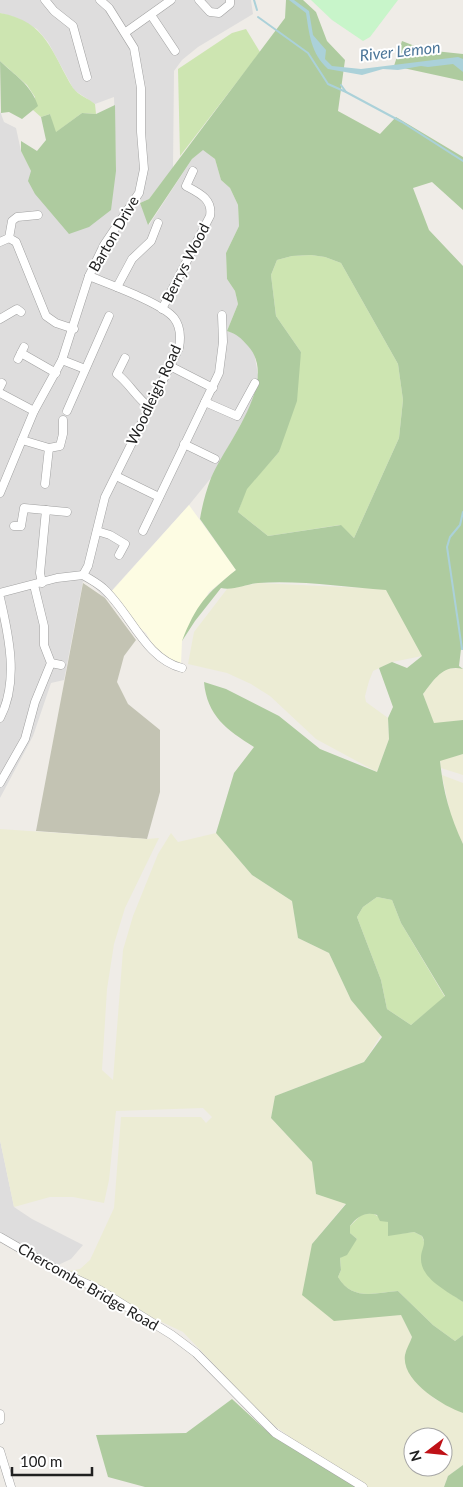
<svg xmlns="http://www.w3.org/2000/svg" width="463" height="1487" font-family="Lato,sans-serif">
<style>
.residential{fill:#dedddd}
.education{fill:#fdfce3}
.construction{fill:#c3c3b3}
.farmland{fill:#ececd4;fill-rule:evenodd}
.grass{fill:#cde5b1}
.forest{fill:#aecb9f;fill-rule:evenodd}
.park{fill:#c8f5ca}
.water{fill:#abd1d9}
.lines{fill:none;stroke-linecap:round;stroke-linejoin:round}
.stream{stroke:#abd1d9;stroke-width:2}
.minor-casing{stroke:#a1a1a1;stroke-width:9}
.minor{stroke:#fff;stroke-width:8}
.labels{text-anchor:middle;stroke-width:4;stroke-linejoin:round;paint-order:stroke}
.street-label{font-size:15px;fill:#202020;stroke:#fff}
.water-label{font-size:16px;font-style:italic;fill:#4c7699;stroke:#fff}
</style>
<rect width="100%" height="100%" fill="#efece7"/>
<g class="residential">
<path d="M0 0H251L253 14 198 47 182 60 174 71 173 168 149 199 140 203 149 225 192 159 203 149 215 159 221 180 230 188 238 205 239 226 226 253 227 279 235 291 238 304 227 331 238 334 254 352 258 375 252 404 211 478 189 505 105 598 93 586 83 581 64 680 51 683 33 736 0 798V111L4 122 16 128 21 151 31 171H116L114 97 95 104 74 90 48 42 37 29 17 18 0 13Z"/>
<path d="M0 1140 14 1207 32 1219 83 1245 71 1259 56 1266 0 1234Z"/>
</g>
<path class="education" d="M189 505 236 570 209 592 182 641 181 664 171 662 154 647 146 633 137 626 111 592Z"/>
<path class="construction" d="M83 583 105 598 136 640 124 656 117 682 128 704 160 730V792L147 839 36 831Z"/>
<g class="farmland">
<path d="M258 583 386 589 422 656 392 662 373 671 369 681 365 696 366 702 388 718 389 739 377 772 316 739 270 696 251 684 227 673 188 664 194 632 227 589Z"/>
<path d="M461 668 463 669V720L434 724 423 694 438 674 447 669Z"/>
<path d="M463 754V775L441 768 440 760Z"/>
<path d="M442 775 463 783V844L451 818Z"/>
<path d="M0 829 147 839 159 838 125 908 114 944 107 989 102 1070 113 1080 123 950 133 916 158 854 171 833 178 842 216 833 252 875 292 901 298 938 329 953 351 1000 381 1035 364 1062 275 1096 271 1118 312 1162 316 1194 346 1203 312 1244 369 1316 401 1315 412 1337 405 1355 419 1385 435 1399 463 1413V1465L448 1476 444 1487H368L302 1446 268 1421 183 1332 145 1314 90 1281 69 1271 80 1269 90 1260 114 1208 121 1117H201L206 1123 212 1117 203 1108 116 1111 109 1180 104 1203 73 1197H50L14 1207 0 1140ZM413 1437H443V1467H413Z"/>
</g>
<g class="grass">
<path d="M0 13C47 21 52 54 73 88 79 96 88 98 95 104L96 114 82 113 55 133 50 114 41 117 33 110 35 97 27 85 0 61Z"/>
<path d="M246 29 260 52 180 156 178 69 232 33Z"/>
<path d="M311 255 325 257 341 263 398 364 403 400 399 438 354 538 340 525 268 536 238 512 246 489 279 452 301 352 276 316 271 275 277 260 292 256Z"/>
<path d="M377 897 392 900 401 923 445 997 411 1025 387 1009 381 980 357 917 363 907Z"/>
<path d="M372 1213 388 1222V1235L414 1232 422 1236 425 1244C414 1274 442 1287 463 1302V1335L455 1341 433 1325 398 1291C374 1293 352 1301 338 1277L341 1270 340 1258 357 1239 350 1233V1226L361 1215Z"/>
</g>
<g class="forest">
<path d="M286 0H303L316 12 327 41 345 60 338 111 380 134 396 117 463 157V210L432 182 413 188 429 230 463 266V650L461 649 459 666 463 669C443 664 434 680 423 694L434 723 463 720V754L440 761C443 791 450 816 463 844V1302C449 1292 420 1279 421 1258 421 1249 427 1244 422 1236L414 1232 388 1236V1222L380 1221 377 1215C365 1211 357 1217 350 1226V1233L357 1239 347 1255 340 1258 341 1270 338 1277C352 1301 374 1293 398 1291L433 1325 455 1341 463 1335V1413C443 1406 401 1381 405 1355 406 1349 410 1343 412 1337L401 1315 334 1321 302 1295 312 1244 346 1204 316 1194 312 1162 271 1118 275 1096 364 1062 382 1037 351 1000 329 953 298 938 292 901 252 875 216 833 234 773 254 747C227 730 207 716 204 682L226 689 279 716 320 749 377 772 389 739 388 718 393 707 379 668 392 662 407 668 422 656 386 590C345 587 299 580 258 583 246 584 233 591 221 588L195 621 182 641C196 605 206 594 236 570L200 519C202 506 206 491 211 478 225 444 280 381 248 346 241 338 237 334 227 331L238 304 235 291 227 279 226 253 239 226 238 205 230 188 221 180 215 159 203 150 192 159 148 225 140 203 149 199 285 18ZM311 255 325 257 341 263 398 364 403 400 399 438 354 538 341 525 268 536 238 512 247 489 279 452 297 401 301 352 276 316 271 275 277 260 292 256ZM377 897 392 900 401 923 445 996 411 1025 387 1009 381 980 357 917 363 907Z"/>
<path d="M402 41 425 50 463 54V81L394 66Z"/>
<path d="M0 61C14 75 31 84 38 106L22 119 9 112 1 113Z"/>
<path d="M115 105 116 171 111 210 89 227 69 234 35 194 28 181 31 171 21 151V141L37 151 46 140 41 117 50 114 56 132 82 113 96 114Z"/>
<path d="M232 1399 268 1432 357 1487H145L108 1477 96 1435 186 1433Z"/>
<path d="M463 1465V1487H444L448 1476Z"/>
</g>
<path class="park" d="M311 0H398L370 37 363 41 332 20Z"/>
<path class="water" d="M289 0H294L309 11 313 35 326 50 325 59 332 66 361 69 458 57 463 59V72L453 64 428 67 421 66 398 70 383 69 362 75 328 69C311 54 309 33 306 13Z"/>
<g class="lines">
<g class="stream">
<path d="M254 0 257 10"/>
<path d="M258 17 308 53 328 84 346 92"/>
<path d="M341 85 346 92 402 122 463 161"/>
<path d="M462 649 447 547 450 537 460 525 463 512"/>
</g>
<g class="minor-casing">
<g id="minor">
<path d="M45 0 54 11 73 26 87 77"/>
<path d="M199 0 210 12 219 13 230 4V0"/>
<path d="M151 15 175 51"/>
<path d="M126 32 171 0"/>
<path d="M9 238 12 221 17 217 38 215"/>
<path d="M0 242 9 238 16 242 46 316 56 323 74 329"/>
<path d="M117 287 132 259 151 241 158 223"/>
<path d="M162 309 210 216C213 199 199 193 186 186L193 171"/>
<path d="M0 319 17 309 21 312"/>
<path d="M21 353 56 373"/>
<path d="M125 358 117 374C129 383 135 396 149 407"/>
<path d="M18 359 24 347"/>
<path d="M62 360 85 369"/>
<path d="M170 366 213 388"/>
<path d="M0 387 2 383"/>
<path d="M0 393 34 411"/>
<path d="M205 402 237 416 255 383"/>
<path d="M67 411 109 316"/>
<path d="M22 440 49 448 60 446 63 434V420"/>
<path d="M184 444 215 459"/>
<path d="M116 476 159 497"/>
<path d="M45 484 49 448"/>
<path d="M0 493 34 411 62 360 89 276 104 245 139 193 144 169 141 132V88L134 48 109 8 100 0"/>
<path d="M14 526H21L24 508 67 512"/>
<path d="M97 531 110 535 125 544 119 555"/>
<path d="M143 531 219 373 223 342 222 315"/>
<path d="M83 575 88 566 105 497 179 348C181 337 181 327 174 318 162 303 108 284 89 276"/>
<path d="M42 583 40 573 46 510"/>
<path d="M0 593 57 578 83 575C90 579 97 583 103 588 130 612 145 659 182 668"/>
<path d="M0 598C9 636 19 682 0 718"/>
<path d="M51 663 61 665"/>
<path d="M0 783 25 739 35 702 51 663 44 645V626L34 585"/>
<path d="M0 1237 59 1271 100 1290 172 1335 196 1353 275 1433 363 1487"/>
<path d="M0 1414V1420"/>
<path d="M0 1451 11 1487"/>
</g>
</g>
<use href="#minor" class="minor"/>
</g>
<g class="labels">
<g class="street-label">
<text transform="translate(114 234) rotate(-60)" y="5">Barton Drive</text>
<text transform="translate(186 263) rotate(-63)" y="5">Berrys Wood</text>
<text transform="translate(154 395) rotate(-65)" y="5">Woodleigh Road</text>
<text transform="translate(88 1287) rotate(30)" y="5">Chercombe Bridge Road</text>
</g>
<g class="water-label">
<text transform="translate(400 51) rotate(-6)" y="6">River Lemon</text>
</g>
</g>
<g transform="translate(428 1452) rotate(254)"><circle r="24" fill="#ffffff" stroke="#a6a6a6"/>
<path d="M0-4L9 19L0 12L-9 19Z" fill="#bf1117"/>
<text y="-8" font-size="14" font-weight="bold" text-anchor="middle" fill="#202020">N</text>
</g>
<path d="M12 1467v8h80v-8" fill="none" stroke="#202020" stroke-width="2.5"/>
<text x="20" y="1467" font-size="15" fill="#202020" stroke="#ffffff" stroke-width="4" paint-order="stroke">100 m</text>
</svg>
